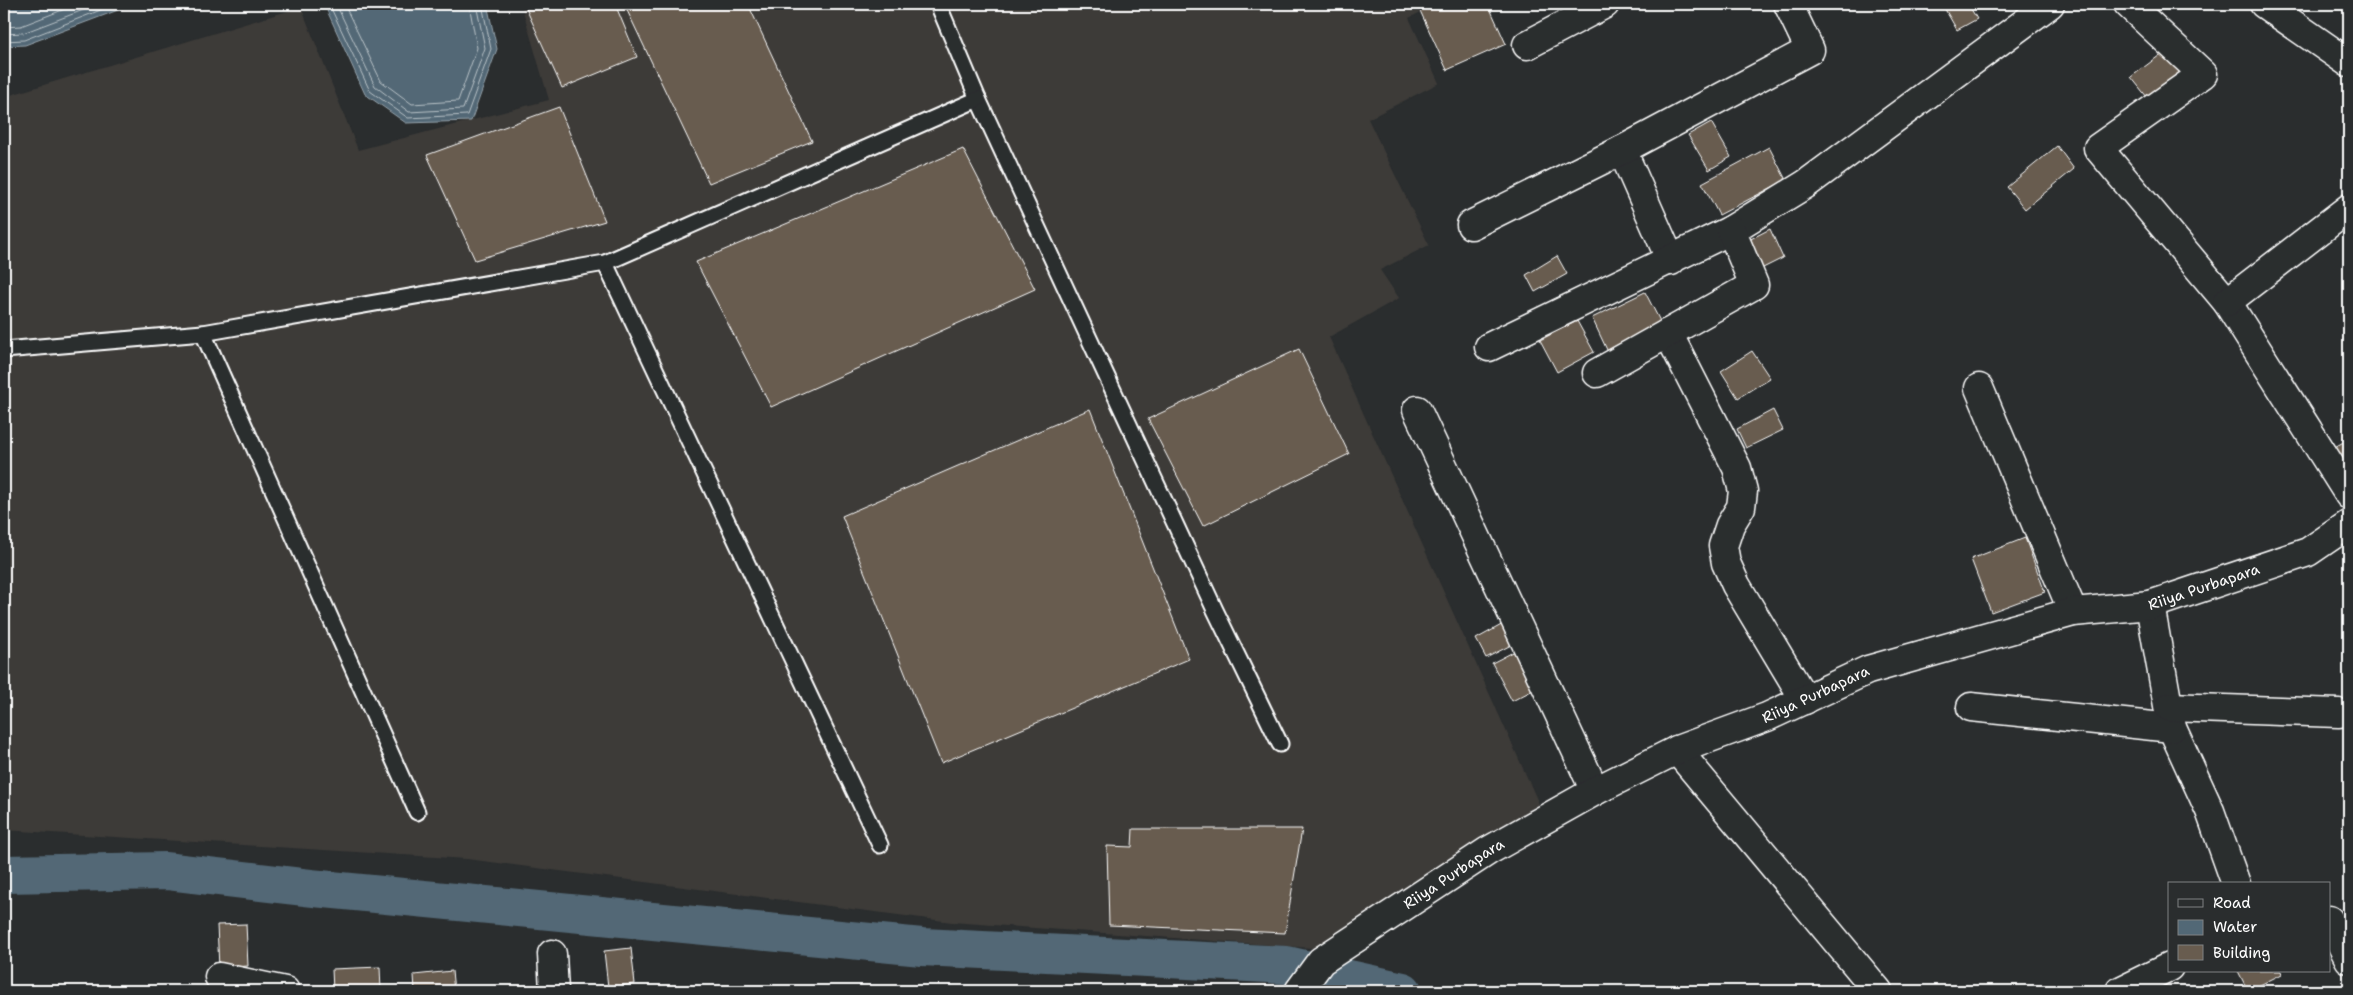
<svg xmlns="http://www.w3.org/2000/svg" width="2353" height="995" font-family="'Shantell Sans',sans-serif">
<style>
.built{fill:#3d3b38}
.water{fill:#526876;stroke:#97a4ad}
.lines{fill:none;stroke-linecap:round;stroke-linejoin:round}
.shore{stroke:#bac3c8;stroke-width:1}
.canal{stroke:#526876;stroke-width:38}
.building{fill:#685c4f;stroke:#fff}
.service-casing{stroke:#fff;stroke-width:19}
.minor-casing{stroke:#fff;stroke-width:31}
.tertiary-casing{stroke:#fff;stroke-width:31}
.service{stroke:#2a2d2e;stroke-width:15}
.minor{stroke:#2a2d2e;stroke-width:28}
.tertiary{stroke:#2a2d2e;stroke-width:28}
.labels{text-anchor:middle;stroke-width:4;stroke-linejoin:round;paint-order:stroke}
.street-label{font-size:15px;fill:#fff;stroke:#2a2d2e}
</style>
<rect width="100%" height="100%" fill="#2a2d2e"/>
<filter id="ink" filterUnits="userSpaceOnUse"><feTurbulence type="fractalNoise" baseFrequency=".02" numOctaves="2"/><feDisplacementMap in="SourceGraphic" scale="10" xChannelSelector="R" yChannelSelector="G"/><feConvolveMatrix kernelMatrix="1 2 1 2 8 2 1 2 1" color-interpolation-filters="sRGB"/></filter>
<g filter="url(#ink)">
<path class="built" d="M521 4H1436L1409 18 1439 83 1368 119 1429 245 1380 270 1399 298 1329 337 1539 804 1313 948 952 922 467 859 4 830V97L301 7 358 150 549 100Z"/>
<g class="water">
<path d="M4 4H134L25 45 4 46Z"/>
<path d="M324 4H487L497 49 471 121 406 123 365 94Z"/>
</g>
<g class="lines">
<g class="shore">
<path d="M329 4 370 91 408 118 467 115 491 49 482 4"/>
<path d="M336 4 375 86 409 112 463 109 485 48 476 4"/>
<path d="M344 4 381 81 412 104 458 101 477 48 469 4"/>
<path d="M4 27 21 26 78 4"/>
<path d="M4 34 23 33 99 4"/>
<path d="M4 41 24 40 116 4"/>
</g>
<path class="canal" d="M4 874 166 871 312 888 922 947 1287 965 1403 991"/>
</g>
<g class="building">
<path d="M524 4H615L637 57 562 88Z"/>
<path d="M624 4H748L812 141 709 183Z"/>
<path d="M1417 4H1488L1506 44 1447 70Z"/>
<path d="M1942 4H1968L1977 19 1957 30Z"/>
<path d="M2168 49 2187 74 2151 102 2131 77Z"/>
<path d="M559 107 605 221 475 260 427 155Z"/>
<path d="M1711 122 1731 157 1709 170 1688 135Z"/>
<path d="M2057 146 2074 169 2025 209 2007 187Z"/>
<path d="M1769 147 1786 180 1719 215 1702 183Z"/>
<path d="M963 149 1035 289 771 407 696 262Z"/>
<path d="M1770 229 1783 258 1755 272 1741 244Z"/>
<path d="M1557 256 1567 274 1535 292 1526 275Z"/>
<path d="M1645 292 1662 325 1608 352 1592 318Z"/>
<path d="M1577 321 1594 352 1557 372 1540 340Z"/>
<path d="M1299 349 1349 454 1203 526 1148 419Z"/>
<path d="M1752 351 1770 378 1738 398 1721 371Z"/>
<path d="M1090 409 1189 659 941 763 842 516Z"/>
<path d="M1773 410 1783 430 1746 448 1737 429Z"/>
<path d="M2349 439V480L2331 449Z"/>
<path d="M2025 538 2045 592 1991 612 1971 559Z"/>
<path d="M1505 623 1515 643 1486 658 1476 639Z"/>
<path d="M1519 649 1539 687 1512 701 1492 663Z"/>
<path d="M1133 829H1302L1285 933 1109 925 1107 846 1132 847Z"/>
<path d="M246 924 248 966 219 968 217 925Z"/>
<path d="M631 948 635 984 608 987 604 951Z"/>
<path d="M380 967 381 991H333L332 969Z"/>
<path d="M452 971 454 991H415L414 975Z"/>
<path d="M2238 971H2281L2282 974 2248 991Z"/>
</g>
<g class="lines">
<g class="service-casing">
<g id="service">
<path d="M938 4 978 99 1215 610 1280 744"/>
<path d="M605 263 880 845"/>
<path d="M203 333 417 812"/>
<path d="M4 350 203 333 605 263 978 99"/>
</g>
</g>
<g class="minor-casing">
<g id="minor">
<path d="M2128 4 2203 74 2098 148 2227 302 2349 495"/>
<path d="M1527 45 1605 4"/>
<path d="M1622 150 1671 261"/>
<path d="M1471 225 1622 150 1810 50 1788 4"/>
<path d="M2227 302 2349 208"/>
<path d="M1668 333 1737 468 1743 491 1741 507 1730 525 1723 546 1726 563 1736 585 1805 700"/>
<path d="M1489 347 1731 230 1806 184 2050 4"/>
<path d="M1597 373 1754 285 1731 230"/>
<path d="M1979 388 2073 612"/>
<path d="M1417 410 1595 791"/>
<path d="M2150 605 2172 728 2210 811 2236 884"/>
<path d="M1971 707 2172 728"/>
<path d="M2169 707 2339 713"/>
<path d="M1677 750 1878 991"/>
<path d="M2329 920 2349 959"/>
<path d="M552 954 554 991"/>
<path d="M219 977 285 991"/>
<path id="s1" d="M1299 991 1321 961 1488 851 1595 791 1677 750 1767 717 1868 670 2073 612 2150 605 2308 552 2349 524"/>
<path d="M2120 991 2169 967"/>
</g>
</g>
<g class="tertiary-casing">
<path id="tertiary" d="M2264 4 2349 63"/>
</g>
<use href="#service" class="service"/>
<use href="#minor" class="minor"/>
<use href="#tertiary" class="tertiary"/>
</g>
</g>
<g class="labels">
<g class="street-label">
<text dy="5" stroke="none"><textPath href="#s1" startOffset="1006">Riiya Purbapara</textPath></text>
<text dy="5" stroke="none"><textPath href="#s1" startOffset="601">Riiya Purbapara</textPath></text>
<text dy="5" stroke="none"><textPath href="#s1" startOffset="196">Riiya Purbapara</textPath></text>
</g>
</g>
<rect width="2353" height="995" fill="none" stroke="#2a2d2e" stroke-width="20"/>
<rect x="10" y="10" width="2333" height="975" fill="none" stroke="#fff" stroke-width="2" filter="url(#ink)"/>
<rect x="2168" y="882" width="162" height="90" fill="#2a2d2e" stroke="#7f8182"/>
<rect x="2178" y="899" width="25" height="8" fill="#2a2d2e" stroke="#7f8182"/>
<text x="2213" y="908" font-size="15" fill="#ffffff">Road</text>
<rect x="2178" y="920" width="25" height="15" fill="#526876" stroke="#7f8182"/>
<text x="2213" y="932" font-size="15" fill="#ffffff">Water</text>
<rect x="2178" y="945" width="25" height="15" fill="#685c4f" stroke="#7f8182"/>
<text x="2213" y="958" font-size="15" fill="#ffffff">Building</text>
</svg>
